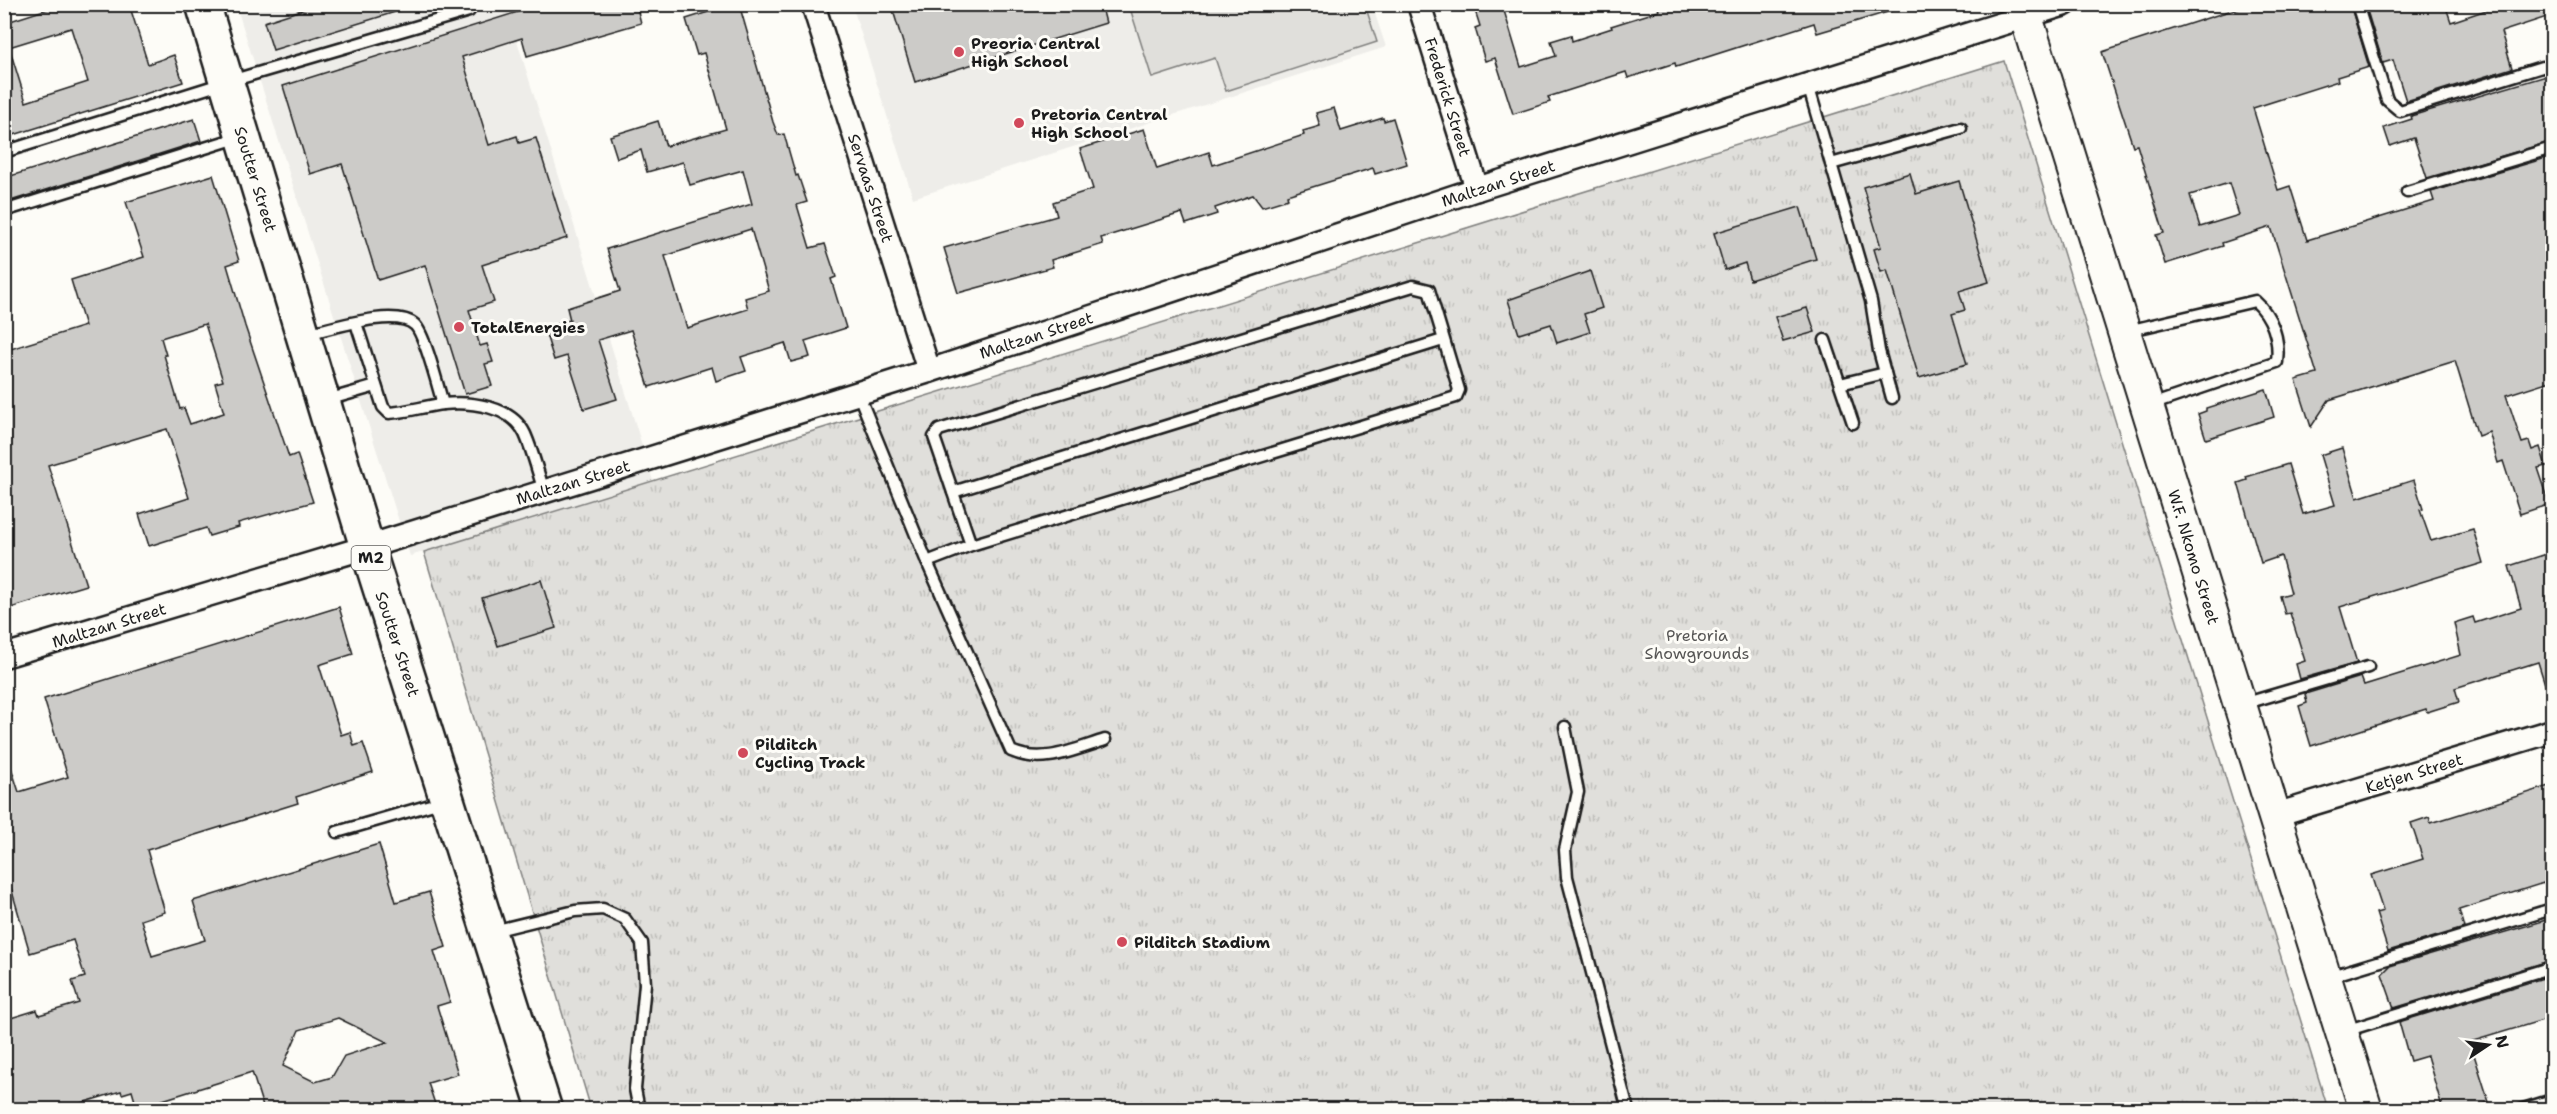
<svg xmlns="http://www.w3.org/2000/svg" width="2557" height="1114" font-family="'Shantell Sans',sans-serif">
<style>
.built{fill:#eeede9}
.grass{fill:#e0dfdb;stroke:#7e7e7c;stroke-width:1.5}
.park{fill:url(#park-tufts);stroke:#7e7e7c;stroke-width:1.5}
.building{fill:#cccbc8;stroke:#1c1c1c;stroke-width:1.5;fill-rule:evenodd}
.lines{fill:none;stroke-linecap:round;stroke-linejoin:round}
.service-casing{stroke:#1c1c1c;stroke-width:15}
.minor-casing{stroke:#1c1c1c;stroke-width:27}
.secondary-casing{stroke:#1c1c1c;stroke-width:36}
.primary-casing{stroke:#1c1c1c;stroke-width:38}
.service{stroke:#fdfcf7;stroke-width:10}
.minor{stroke:#fdfcf7;stroke-width:22}
.secondary{stroke:#fdfcf7;stroke-width:32}
.primary{stroke:#fdfcf7;stroke-width:33}
.poi-dot{fill:#d1495b;stroke:#fdfcf7;stroke-width:2}
.labels{text-anchor:middle;stroke-width:6;stroke-linejoin:round;paint-order:stroke}
.shield{fill:#fdfcf7;stroke:#605f5e;stroke-width:1.5}
.shield-label{font-size:15px;font-weight:bold;fill:#1c1c1c}
.poi-label{font-size:16px;font-weight:bold;fill:#1c1c1c;stroke:#fdfcf7;text-anchor:start}
.street-label{font-size:16px;fill:#1c1c1c;stroke:#fdfcf7}
.park-label{font-size:16px;fill:#575655;stroke:#fdfcf7}
</style>
<defs>
<pattern id="park-tufts" width="24" height="20" patternUnits="userSpaceOnUse" patternTransform="scale(1.5)"><rect width="24" height="20" fill="#e0dfdb"/><path d="M3 7l-1-3M5 7V3M7 7l1-3M15 17l-1-3M17 17v-4M19 17l1-3" fill="none" stroke="#c0bfbb"/></pattern>
</defs>
<rect width="100%" height="100%" fill="#fdfcf7"/>
<filter id="ink" filterUnits="userSpaceOnUse"><feTurbulence type="fractalNoise" baseFrequency=".0167" numOctaves="2"/><feDisplacementMap in="SourceGraphic" scale="12" xChannelSelector="R" yChannelSelector="G"/><feConvolveMatrix kernelMatrix="1 2 1 2 8 2 1 2 1" color-interpolation-filters="sRGB"/></filter>
<g filter="url(#ink)">
<g class="built">
<path d="M236 5H506L653 481 410 556Z"/>
<path d="M852 5H1372L1386 47 913 198Z"/>
</g>
<path class="grass" d="M1129 5H1365L1377 42 1226 91 1215 58 1152 78Z"/>
<path class="park" d="M2004 61 2328 1109H591L424 552Z"/>
<g class="building">
<path d="M63 4H129L148 64 174 55 183 82 4 138V23ZM71 28 88 82 26 102 9 47Z"/>
<path d="M320 4H405V9L273 50 264 22Z"/>
<path d="M543 4H636L641 23 527 56 522 38 462 57 489 145 517 136 519 143 536 138 567 238 482 265 494 302 469 310 480 346 487 344 493 362 485 364 492 386 465 394 425 265 378 280 342 164 310 174 283 86Z"/>
<path d="M734 4H739L773 122 778 135 784 134 796 176 798 175 807 202 797 205 810 248 825 244 836 277 831 279 846 328 805 341 810 357 791 362 785 343 741 357 746 371 716 381 712 367 649 387 631 330 598 340 617 399 584 409 567 356 554 360 544 328 570 320 567 308 620 291 607 249 752 204 743 170 690 185 683 162 647 172 641 150 617 158 610 136 658 121 666 146 726 129 704 53 697 55 686 19ZM751 229 769 291 745 298 748 309 687 328 665 256Z"/>
<path d="M891 4H1101L1106 23 915 82Z"/>
<path d="M1473 4H1502L1521 67 1556 56 1551 41 1571 35 1572 41 1612 28 1611 26 1659 11 1657 4H1897L1898 9 1817 33 1814 23 1676 67 1675 63 1628 78 1626 72 1548 97 1550 102 1513 114 1495 58 1485 61 1475 28 1480 26Z"/>
<path d="M2251 4H2350L2369 67 2337 77 2338 81 2253 108 2278 190 2290 186 2307 240 2434 201 2431 192 2553 156V380L2506 395 2522 443 2529 441 2532 450 2540 447 2546 466 2538 468 2550 504 2520 514 2503 461 2498 463 2489 432 2478 436 2455 361 2329 400 2311 427 2296 380 2317 374 2271 227 2222 243 2223 246 2165 264 2156 235 2164 233 2137 145 2133 146 2102 52ZM2229 183 2239 215 2200 227 2190 195Z"/>
<path d="M2365 4H2445L2451 22 2504 4H2553V15L2501 32 2512 68 2406 101 2393 60 2383 63Z"/>
<path d="M2553 74V141L2427 178 2414 138 2390 146 2384 128 2412 119 2411 116Z"/>
<path d="M1334 108 1341 131 1383 118 1384 121 1393 118 1407 164 1375 174 1373 168 1287 195 1288 199 1262 207 1253 195 1215 208 1217 214 1186 224 1182 213 1101 238 1103 244 1051 260 1053 267 958 293 944 248 1057 216 1053 202 1093 189 1080 149 1144 129 1157 169 1209 152 1213 165 1304 135 1303 131 1320 126 1316 113Z"/>
<path d="M194 119 201 141 4 203V178Z"/>
<path d="M1910 173 1916 194 1959 181 1989 282 1959 291 1965 310 1952 314 1967 364 1919 378 1887 270 1881 272 1874 249 1881 247 1863 187Z"/>
<path d="M213 175 239 261 227 265 245 326 289 457 297 454 313 502 238 523 239 527 209 536 206 528 149 546 139 514 189 498 167 429 48 465 86 585 4 610V351L85 326 71 280 144 257 126 202ZM205 324 223 381 215 383 224 413 190 424 184 408 180 409 164 355H166L161 338Z"/>
<path d="M1800 207 1816 259 1750 280 1745 263 1725 270 1714 233Z"/>
<path d="M1590 271 1602 308 1584 314 1590 332 1557 343 1551 324 1519 334 1508 300Z"/>
<path d="M1807 308 1815 332 1783 341 1775 317Z"/>
<path d="M2266 389 2274 417 2206 439 2198 414 2206 411V408Z"/>
<path d="M2342 448 2357 498 2414 480 2423 509 2420 510 2431 541 2473 529 2483 563 2340 607 2357 663 2300 679 2296 664 2305 661 2290 613 2285 614 2280 596 2291 593 2281 556 2261 563 2238 483 2247 480 2246 477 2288 464 2303 514 2335 505 2320 455Z"/>
<path d="M2553 552V696L2549 697 2538 662 2455 688 2459 702 2427 712 2426 709 2311 746 2299 706 2307 703 2305 694 2361 677 2364 685 2461 655 2454 623 2473 617 2475 623 2521 608 2509 566Z"/>
<path d="M541 580 556 628 498 646 482 598Z"/>
<path d="M339 607 353 654 319 665 341 735 350 732 354 746 363 743 373 772 296 797 298 803 147 850 165 912 141 920 152 956 205 940 193 901 379 844 396 902 429 892 446 947 434 951 450 1002 437 1006 458 1074 428 1083 437 1110H264L252 1072 137 1108 132 1091 122 1094 121 1091 72 1106 73 1110H4V1020L37 1010 39 1015 79 1003 72 981 85 977 73 940 30 953 11 888 4 890V759L8 758 19 792 68 777 44 699ZM338 1018 387 1042 344 1056 332 1077 315 1082 283 1066 299 1030Z"/>
<path d="M2553 785V880L2459 910 2464 928 2388 951 2376 913 2383 911 2371 875 2423 859 2411 823 2429 817 2431 823Z"/>
<path d="M2553 918V960L2394 1008 2382 974 2390 966Z"/>
<path d="M2553 975V1017L2470 1042 2489 1102 2466 1110H2443L2427 1056 2410 1061 2399 1022Z"/>
</g>
<g class="lines">
<g class="service-casing">
<g id="service">
<path d="M2357 4 2387 100 2400 111 2542 67"/>
<path d="M1808 85 1871 301 1879 351 1892 398"/>
<path d="M4 152 227 82 469 11"/>
<path d="M1831 164 1961 128"/>
<path d="M2407 192 2552 148"/>
<path d="M4 211 240 137"/>
<path d="M356 323 383 407 389 413C407 412 425 406 443 404 470 401 512 406 525 434 533 452 538 473 544 491"/>
<path d="M2127 331 2255 301C2272 316 2280 339 2277 362L2148 406"/>
<path d="M306 334C330 329 396 307 415 325 425 335 438 387 443 404"/>
<path d="M1825 340 1853 423"/>
<path d="M1840 384 1885 373"/>
<path d="M858 393 927 562 1011 751C1043 765 1073 750 1105 740"/>
<path d="M327 400 376 386"/>
<path d="M953 492 1443 340"/>
<path d="M927 562 971 545 1456 397 1459 390 1429 290 1413 286 939 430 934 437 971 545"/>
<path d="M2243 704 2368 667"/>
<path d="M1565 727 1578 792 1565 850 1567 877 1628 1110"/>
<path d="M337 832 444 801"/>
<path d="M493 931 575 911 603 909 625 919 642 943 645 984 635 1089 639 1110"/>
<path d="M2328 977 2552 909"/>
<path d="M2345 1031 2552 967"/>
<path d="M2520 1110 2552 1100"/>
</g>
</g>
<g class="minor-casing">
<g id="minor">
<path d="M813 4 929 371"/>
<path d="M1419 4 1477 189"/>
<path d="M4 656 367 547 929 371 1477 189 2065 4"/>
<path d="M2275 815 2552 731"/>
</g>
</g>
<g class="secondary-casing">
<path id="secondary" d="M2022 4 2366 1110"/>
</g>
<g class="primary-casing">
<path id="primary" d="M203 4 367 547 545 1110"/>
</g>
<use href="#service" class="service"/>
<use href="#minor" class="minor"/>
<use href="#secondary" class="secondary"/>
<use href="#primary" class="primary"/>
</g>
</g>
<g class="poi-dot">
<circle cx="959" cy="52" r="6"/>
<circle cx="1019" cy="123" r="6"/>
<circle cx="459" cy="327" r="6"/>
<circle cx="743" cy="753" r="6"/>
<circle cx="1122" cy="942" r="6"/>
</g>
<g class="labels">
<rect class="shield" x="351.5" y="546" width="39" height="24" rx="4.5"/>
<g class="shield-label">
<text x="371" y="563">M2</text>
</g>
<g class="poi-label">
<text x="971" y="49">Preoria Central<tspan x="971" dy="18">High School</tspan></text>
<text x="1031" y="120">Pretoria Central<tspan x="1031" dy="18">High School</tspan></text>
<text x="471" y="333">TotalEnergies</text>
<text x="755" y="750">Pilditch<tspan x="755" dy="18">Cycling Track</tspan></text>
<text x="1134" y="948">Pilditch Stadium</text>
</g>
<g class="street-label">
<text transform="translate(1448 97) rotate(73)" y="6">Frederick Street</text>
<text transform="translate(256 179) rotate(73)" y="6">Soutter Street</text>
<text transform="translate(1498 183) rotate(-18)" y="6">Maltzan Street</text>
<text transform="translate(871 188) rotate(72)" y="6">Servaas Street</text>
<text transform="translate(1036 335) rotate(-18)" y="6">Maltzan Street</text>
<text transform="translate(573 482) rotate(-17)" y="6">Maltzan Street</text>
<text transform="translate(2194 557) rotate(73)" y="6">W.F. Nkomo Street</text>
<text transform="translate(109 625) rotate(-17)" y="6">Maltzan Street</text>
<text transform="translate(398 644) rotate(72)" y="6">Soutter Street</text>
<text transform="translate(2414 773) rotate(-17)" y="6">Ketjen Street</text>
</g>
<g class="park-label">
<text x="1697" y="641">Pretoria<tspan x="1697" dy="18">Showgrounds</tspan></text>
</g>
</g>
<rect width="2557" height="1114" fill="none" stroke="#fdfcf7" stroke-width="24"/>
<rect x="12" y="12" width="2533" height="1090" fill="none" stroke="#1c1c1c" stroke-width="2" filter="url(#ink)"/>
<g transform="translate(2488 1045) rotate(77)" stroke="#fdfcf7" stroke-width="4.5" paint-order="stroke">
<path d="M0-4.5L10 22L0 15L-10 22Z" fill="#1c1c1c"/>
<text y="-9" font-size="16" font-weight="bold" text-anchor="middle" fill="#1c1c1c">N</text>
</g>
</svg>
